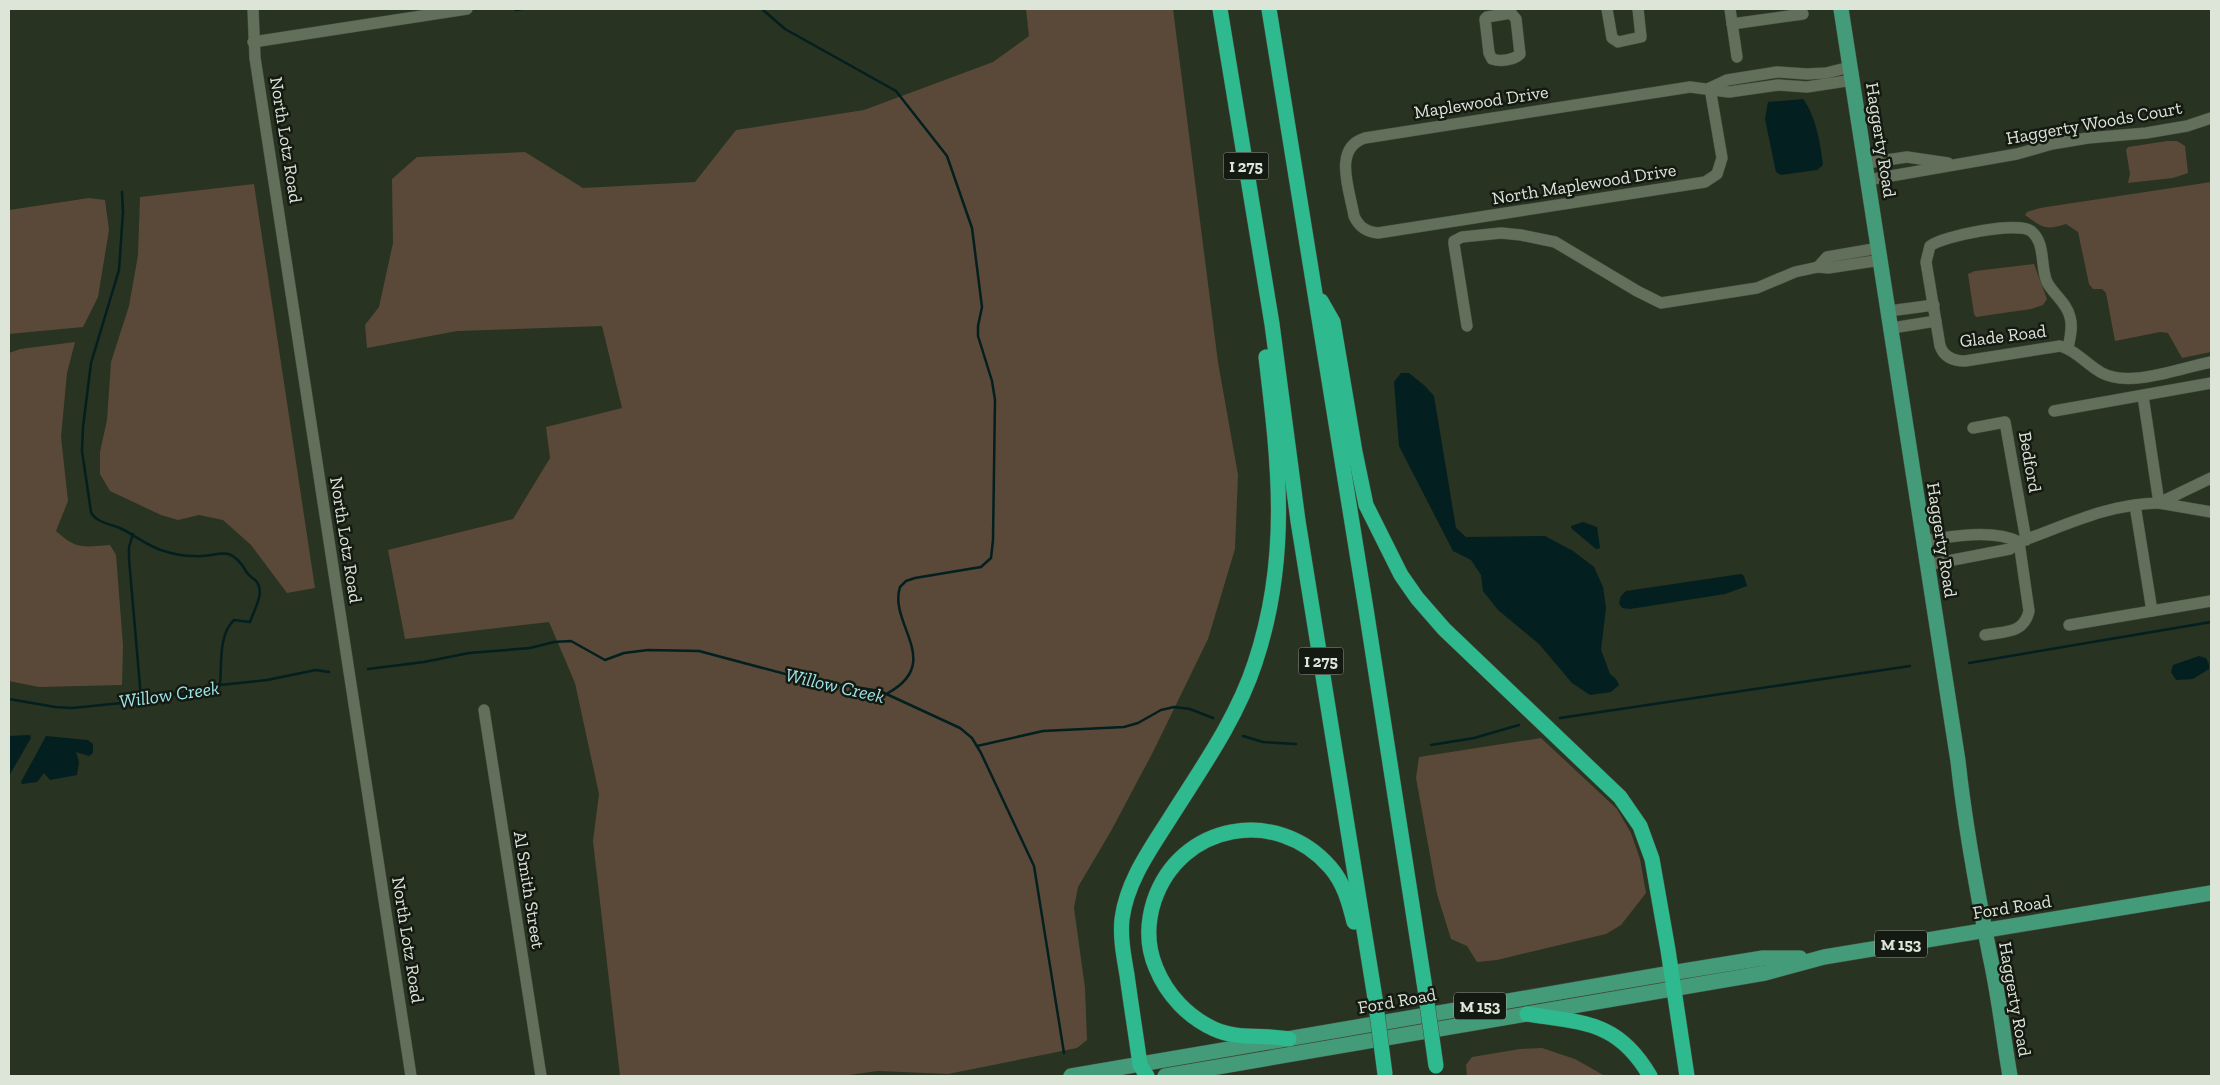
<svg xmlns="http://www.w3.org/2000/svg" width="2220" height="1085" font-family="'Zilla Slab',serif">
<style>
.green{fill:#5a4938}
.water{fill:#031f20}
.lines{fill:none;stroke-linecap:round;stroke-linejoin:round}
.stream{stroke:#031f20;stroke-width:2.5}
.minor-casing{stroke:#454f40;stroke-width:12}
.major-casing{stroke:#454f40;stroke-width:16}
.highway-casing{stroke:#454f40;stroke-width:16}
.minor{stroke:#626f5a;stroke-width:11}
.major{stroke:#439b79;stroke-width:15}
.highway{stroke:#2fb98e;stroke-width:15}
.highway-bridge-casing{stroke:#454f40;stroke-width:16;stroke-linecap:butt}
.highway-bridge{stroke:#2fb98e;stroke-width:15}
.labels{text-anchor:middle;stroke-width:5;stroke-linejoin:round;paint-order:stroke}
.shield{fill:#141911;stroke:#a1a79c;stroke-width:1}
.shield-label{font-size:16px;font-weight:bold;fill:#dde4d8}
.street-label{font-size:18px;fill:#dde4d8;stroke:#141911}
.water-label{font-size:19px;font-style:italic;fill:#9de5e9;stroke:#141911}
</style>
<rect width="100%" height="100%" fill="#283321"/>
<g class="green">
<path d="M1026 9H1173L1218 362 1238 475 1235 549 1208 639 1153 752 1111 831 1078 887 1074 908 1085 988 1087 1040 1077 1048 948 1074 878 1071 842 1076H620L593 841 599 794 575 683 549 622 405 639 388 550 513 519 550 458 546 427 622 408 602 326 457 331 367 348 365 325 379 307 393 243 392 179 417 157 525 152 583 188 695 182 736 130 864 110 993 62 1029 36Z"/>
<path d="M2167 141H2177L2185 146 2188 173 2173 178 2128 183 2130 174 2126 150 2128 147Z"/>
<path d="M2211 182V352L2182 358 2168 333 2160 332 2115 341 2106 293 2102 289H2093L2089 284 2078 232 2066 224C2045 231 2042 227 2025 215L2027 212 2040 208Z"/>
<path d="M254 184 315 588 287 593 251 545 223 520 199 515 178 520 161 515 110 491 100 474V452L107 420 111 362 129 306 138 255 140 197Z"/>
<path d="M89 198 105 200 109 230 98 297 83 327 9 334V210Z"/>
<path d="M2034 264 2047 299 2043 305 2031 309 1976 317 1974 314 1968 274 1975 271Z"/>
<path d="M75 342 67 373 61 437 68 501 56 531C77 550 83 547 110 545L116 555 123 645 122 685 39 687 9 681V353L20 349Z"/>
<path d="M1541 738 1617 809 1631 833 1640 859 1646 893 1621 925 1606 934 1497 960 1477 962 1467 946 1451 939 1437 894 1416 778 1419 757Z"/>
<path d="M1542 1048 1575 1059 1605 1076H1467L1466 1065 1472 1057 1520 1049Z"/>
</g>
<g class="water">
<path d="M1803 99C1816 116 1820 143 1823 165L1817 170 1781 175 1776 172 1765 119 1768 102Z"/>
<path d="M1401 373H1409L1425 386 1434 396 1456 528 1466 537 1545 536 1573 551 1594 567 1603 587 1606 608 1601 650 1610 674 1616 679 1619 685 1611 692 1590 695 1572 683 1539 644 1498 610 1483 591 1481 575 1471 560 1453 551 1399 446 1394 382Z"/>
<path d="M1583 522 1597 527 1600 548 1596 549 1571 528V526Z"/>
<path d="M1741 574 1744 576 1747 586 1725 594 1630 609 1622 608 1619 603 1621 596 1626 591Z"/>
<path d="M2199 656 2206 658 2209 664V669L2193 679 2176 680 2171 672 2173 665Z"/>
<path d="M30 735 31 738 9 776V736Z"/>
<path d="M46 736 88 740 93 744V753L89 756 76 752 79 762 77 775 50 780 44 773 37 782 22 784 21 782Z"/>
</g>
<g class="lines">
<g class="stream">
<path d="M762 9 785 29 896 91 947 156 972 228 982 307 978 326V336L992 381 995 400 993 540 991 558 981 567 915 578 906 581 900 587C888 624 944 662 888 693"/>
<path d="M516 10 522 9"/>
<path d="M122 192 123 212 119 270 91 363 83 427 82 451 91 512C95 522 110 524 120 528 133 534 150 548 164 551 173 554 184 556 194 556 220 558 228 542 246 571 248 576 254 578 257 582 265 594 254 609 250 622L234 620C218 635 222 665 220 685"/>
<path d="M133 534 129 547V559L141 698"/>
<path d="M1969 663 2211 622"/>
<path d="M368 669 424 662 469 653 530 648 554 642 571 641 605 660 624 653 648 650 699 651 804 679 880 691 960 728 972 738 981 753 1034 866 1064 1053"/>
<path d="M9 699 55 707 72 708 122 703 151 696 190 693 220 685 267 680 316 670 329 672"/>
<path d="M1560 718 1910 666"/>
<path d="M1243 736 1263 742 1296 744"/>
<path d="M1431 745 1474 738 1519 725"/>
<path d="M977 746 1043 731 1124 727 1138 723 1161 710 1174 707 1190 709 1213 718"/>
</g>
<g class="minor-casing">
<g id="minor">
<path d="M253 9 255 58 411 1076"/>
<path d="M1607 9 1612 38 1618 42 1641 37 1638 9"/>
<path d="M1730 9 1737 57"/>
<path d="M1511 13 1516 19 1520 54C1514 60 1500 62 1492 59L1489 53 1485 19 1487 17Z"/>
<path d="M1732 24 1803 14"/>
<path d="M253 42 467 9"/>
<path d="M1710 88 1722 158 1717 174 1705 182 1378 233C1366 232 1359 227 1354 216 1350 191 1332 148 1365 138L1690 87 1729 92 1778 85 1807 87 1853 80"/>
<path d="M1710 88 1727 80 1777 72 1807 74 1826 73 1850 67"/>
<path d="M1866 163 1907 157 1948 163"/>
<path d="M1868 180 2017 154 2052 144 2088 138 2146 133 2187 126 2211 118"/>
<path d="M1818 267 1827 257 1879 248"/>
<path d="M1889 311 1934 305"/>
<path d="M1467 326 1454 244V241L1462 237 1501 233 1521 235 1555 242 1637 291 1661 303 1757 288 1795 272 1818 267 1828 268 1881 260"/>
<path d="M1892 328 1936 321"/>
<path d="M2068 348C2070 338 2073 327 2070 317 2067 303 2053 294 2047 282 2040 266 2046 243 2031 231 2017 221 1943 236 1930 246L1926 262 1940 346C1944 357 1953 361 1965 361L2060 346C2076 350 2087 365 2102 373 2130 388 2180 368 2211 362"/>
<path d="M2054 411 2211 383"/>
<path d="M1973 428 2005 422 2026 540"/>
<path d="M2211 478 2159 503 2211 512"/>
<path d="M2135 505 2152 611"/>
<path d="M1924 541C1951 536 1994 529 2019 542"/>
<path d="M1927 565 2010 549 2019 542C2067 525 2107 504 2159 503L2143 396"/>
<path d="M2069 625 2211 601"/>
<path d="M1985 635C2005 631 2024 634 2029 611L2019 542"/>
<path d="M484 710 541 1076"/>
</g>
</g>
<g class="major-casing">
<g id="major">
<path d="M1841 9 1958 761C1965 827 1977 891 1990 956 1999 996 2003 1036 2010 1076"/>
<path d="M1071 1076 1671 973 1763 958H1800"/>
<path d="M1165 1076 1765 973 1824 957 2211 893"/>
</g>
</g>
<g class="highway-casing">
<g id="highway">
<path d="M1220 9 1272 324 1298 521 1375 998"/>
<path d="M1269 9 1366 609 1424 982"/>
<path d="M1321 301 1333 322 1355 452 1366 505 1401 575 1417 598 1444 629 1620 797 1640 826 1652 859 1668 950 1687 1076"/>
<path d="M1527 1014C1584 1023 1618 1021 1650 1076"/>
<path d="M1289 1039C1264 1034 1238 1040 1214 1029 1188 1017 1167 995 1156 968 1147 947 1147 923 1154 901 1180 823 1277 806 1330 867 1344 883 1349 902 1354 922"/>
<path d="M1147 1076 1140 1065C1136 1035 1131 1005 1127 975 1124 957 1120 938 1122 919 1127 880 1152 847 1172 815 1203 766 1237 718 1255 663 1290 558 1279 465 1266 357"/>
</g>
</g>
<use href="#minor" class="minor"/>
<use href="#major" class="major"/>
<use href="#highway" class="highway"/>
<g class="highway-bridge-casing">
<g id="highway-bridge">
<path d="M1424 982 1436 1066"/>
<path d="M1375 998 1385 1074"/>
</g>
</g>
<use href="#highway-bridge" class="highway-bridge"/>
</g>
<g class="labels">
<g class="shield">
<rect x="1223.5" y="152.5" width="45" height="27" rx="4"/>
<rect x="1298.5" y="647.5" width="45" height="27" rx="4"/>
<rect x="1875" y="930.5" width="52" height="27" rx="4"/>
<rect x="1454" y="992.5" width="52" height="27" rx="4"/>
</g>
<g class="shield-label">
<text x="1246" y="172">I 275</text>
<text x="1321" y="667">I 275</text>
<text x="1901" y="950">M 153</text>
<text x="1480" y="1012">M 153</text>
</g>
<g class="street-label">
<text transform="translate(1481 102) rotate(-9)" y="6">Maplewood Drive</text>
<text transform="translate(2094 123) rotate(-10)" y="6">Haggerty Woods Court</text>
<text transform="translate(286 140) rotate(81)" y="6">North Lotz Road</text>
<text transform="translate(1881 140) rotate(81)" y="6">Haggerty Road</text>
<text transform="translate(1584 184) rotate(-9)" y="6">North Maplewood Drive</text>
<text transform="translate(2003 336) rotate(-7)" y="6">Glade Road</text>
<text transform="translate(2030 462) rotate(80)" y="6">Bedford</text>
<text transform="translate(346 540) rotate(81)" y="6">North Lotz Road</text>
<text transform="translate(1942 540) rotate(81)" y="6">Haggerty Road</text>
<text transform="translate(529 890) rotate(81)" y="6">Al Smith Street</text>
<text transform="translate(2012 907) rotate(-9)" y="6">Ford Road</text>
<text transform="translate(408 940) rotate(81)" y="6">North Lotz Road</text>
<text transform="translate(2015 999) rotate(80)" y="6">Haggerty Road</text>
<text transform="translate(1397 1001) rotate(-10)" y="6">Ford Road</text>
</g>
<g class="water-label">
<text transform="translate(835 685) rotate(13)" y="7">Willow Creek</text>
<text transform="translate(169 694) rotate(-8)" y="7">Willow Creek</text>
</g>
</g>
<rect width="2220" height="1085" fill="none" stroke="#dde4d8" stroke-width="20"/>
</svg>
